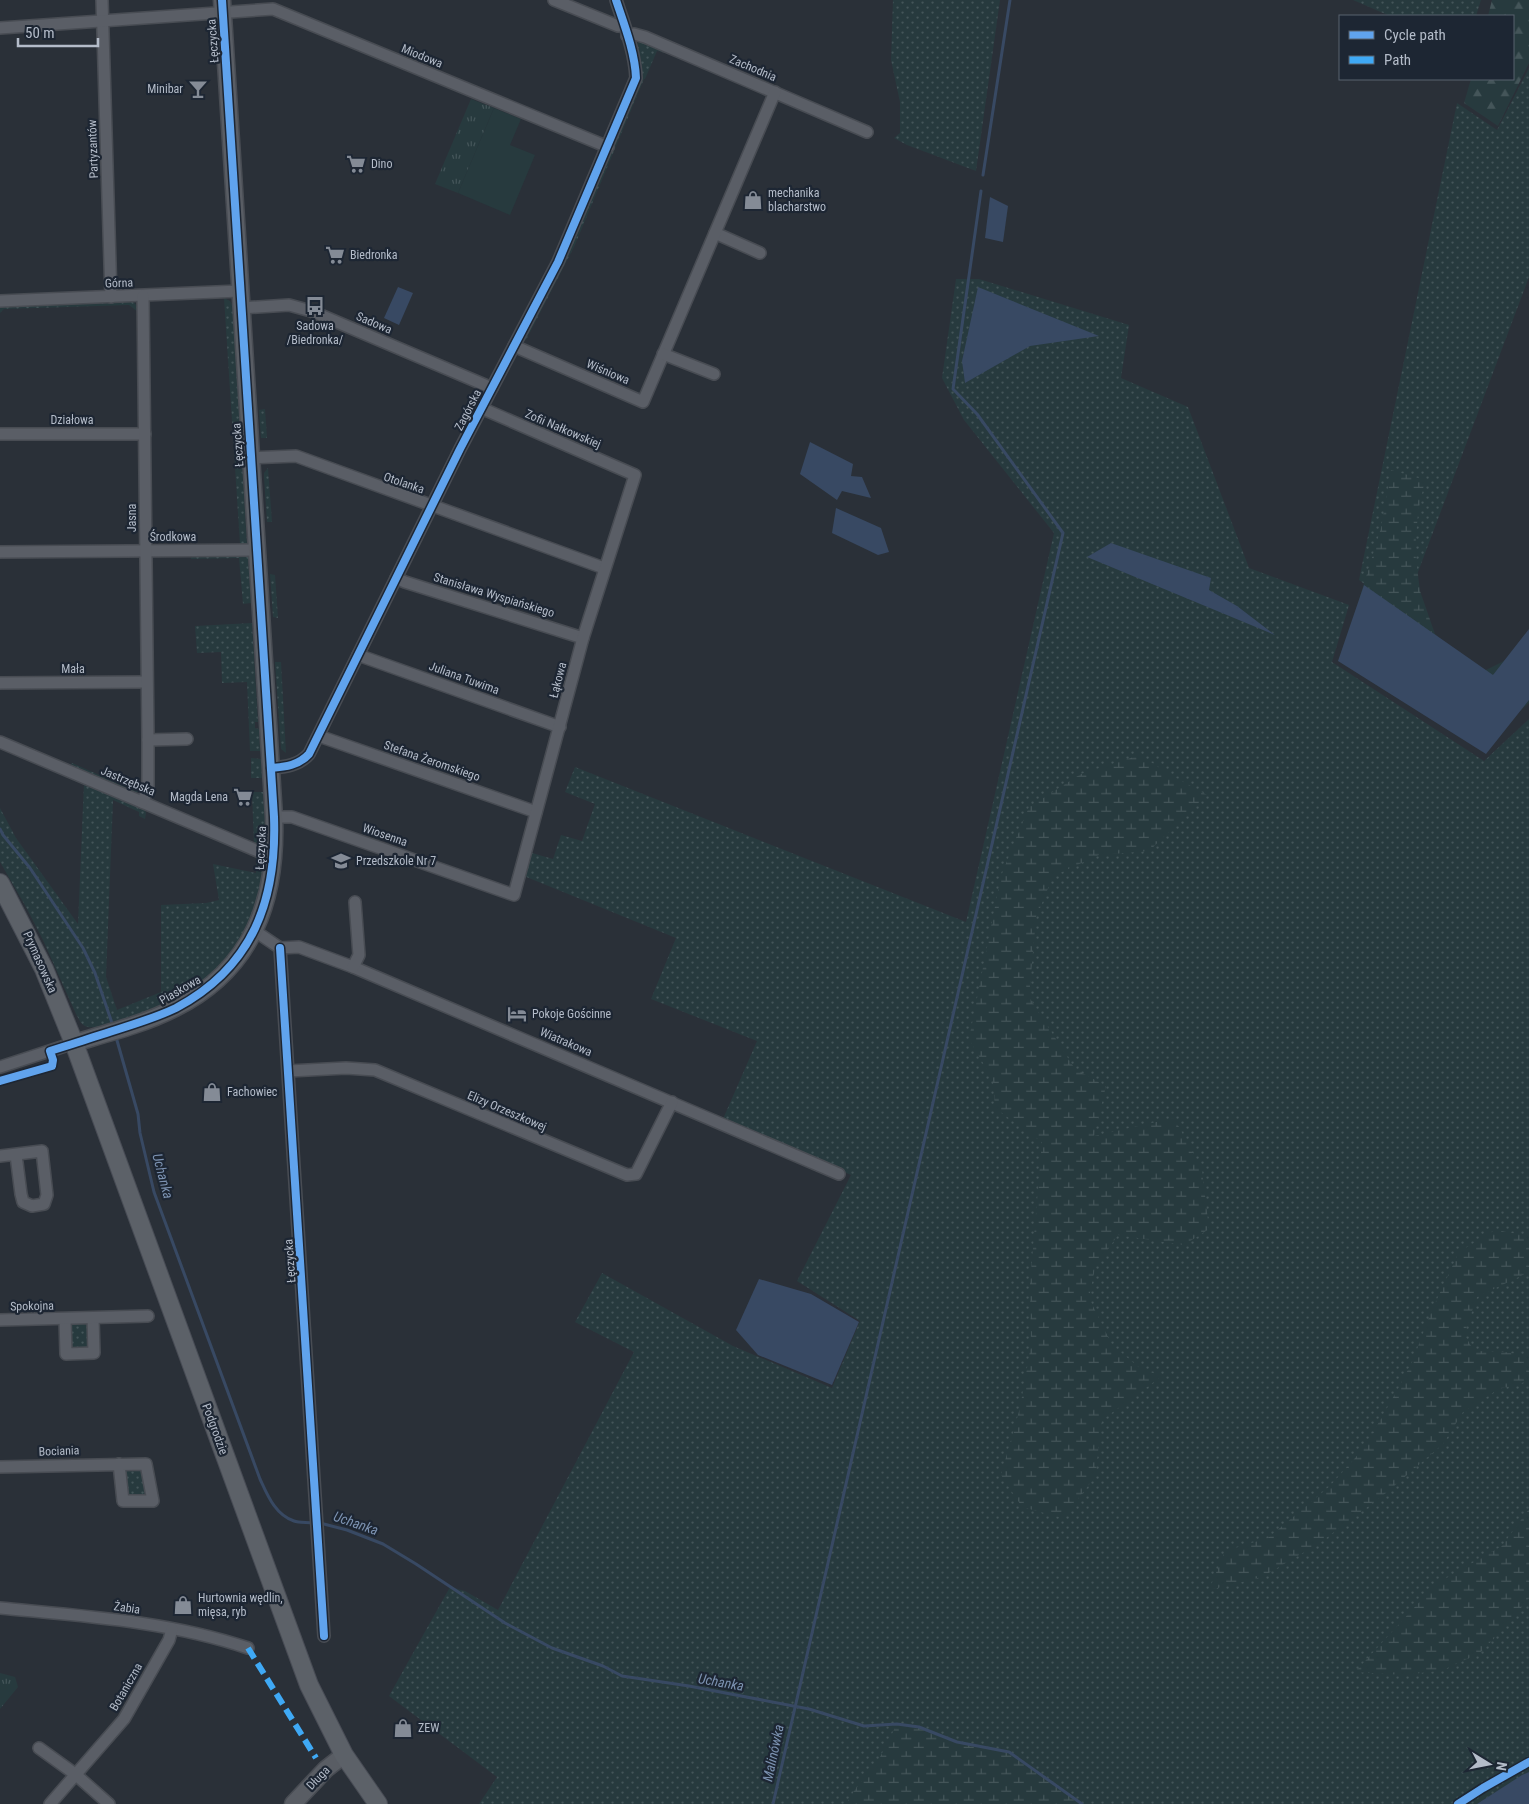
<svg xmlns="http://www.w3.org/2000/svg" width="1529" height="1804" font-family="'Roboto Condensed',sans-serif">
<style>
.grass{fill:url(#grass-dots)}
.forest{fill:url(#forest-firs)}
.wetland{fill:url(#wetland-marsh)}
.park{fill:url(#park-tufts)}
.garden{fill:#273a3e}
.water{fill:#384963}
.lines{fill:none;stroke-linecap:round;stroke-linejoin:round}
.stream{stroke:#384963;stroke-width:3}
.street-casing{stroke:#484c53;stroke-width:14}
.secondary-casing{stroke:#484c53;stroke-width:19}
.primary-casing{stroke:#484c55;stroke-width:20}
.street{stroke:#5a5e66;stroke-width:11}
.secondary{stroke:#595d64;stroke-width:16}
.primary{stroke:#5c6168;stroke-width:18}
.quiet{stroke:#3fa9f5;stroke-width:6;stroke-dasharray:12 6;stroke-linecap:butt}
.cycleway-casing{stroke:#1d2633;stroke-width:11}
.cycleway{stroke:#60a3ed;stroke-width:8}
.labels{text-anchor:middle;stroke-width:4.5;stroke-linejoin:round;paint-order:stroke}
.street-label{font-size:12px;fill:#b4bcc9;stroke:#1d2633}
.poi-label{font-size:12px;fill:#b4bcc9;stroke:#1d2633;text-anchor:start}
.water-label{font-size:14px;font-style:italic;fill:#7c92b1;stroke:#1d2633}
</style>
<defs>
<pattern id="grass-dots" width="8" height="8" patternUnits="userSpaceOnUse" patternTransform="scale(1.25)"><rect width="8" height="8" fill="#273a3e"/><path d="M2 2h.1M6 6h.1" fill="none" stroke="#445559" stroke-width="1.8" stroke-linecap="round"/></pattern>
<pattern id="forest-firs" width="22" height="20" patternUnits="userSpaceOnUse" patternTransform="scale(1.25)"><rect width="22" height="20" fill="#273a3e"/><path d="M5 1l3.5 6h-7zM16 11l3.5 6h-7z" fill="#445559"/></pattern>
<pattern id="wetland-marsh" width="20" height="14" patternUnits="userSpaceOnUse" patternTransform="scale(1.25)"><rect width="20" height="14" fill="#273a3e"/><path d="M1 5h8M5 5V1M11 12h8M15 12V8" fill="none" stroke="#445559"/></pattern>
<pattern id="park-tufts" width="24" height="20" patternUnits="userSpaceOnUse" patternTransform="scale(1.25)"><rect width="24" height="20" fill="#273a3e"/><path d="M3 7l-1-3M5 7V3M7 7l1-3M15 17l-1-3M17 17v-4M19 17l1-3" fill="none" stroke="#445559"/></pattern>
</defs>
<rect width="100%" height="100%" fill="#2a3038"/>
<g class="grass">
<path d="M893 0H1000L976 171 907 145 894 138 900 133V102L891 60Z"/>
<path d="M1353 0H1481L1476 16H1390Z"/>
<path d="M639 41 671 54 657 51 645 79H644L574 247 526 340 523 339 637 89 636 46Z"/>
<path d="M1529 68V277L1403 612 1359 580 1457 103 1497 130Z"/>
<path d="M956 279H979L1129 325 1121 378 1188 407 1249 568 1349 605 1332 662 1484 761 1529 719V1772L1477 1804H479L497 1777 389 1696 450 1587 465 1591 498 1610 634 1352 575 1322 602 1273 733 1346 832 1388 860 1321 797 1281 851 1175 723 1119 757 1041 651 999 676 938 524 876 532 853 553 859 561 835 582 841 595 804 565 792 575 767 966 922 1054 533 964 420 942 378Z"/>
<path d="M224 298 230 301 233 307 247 544H240Z"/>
<path d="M129 301C136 303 138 305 138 312L129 305 4 309 0 313V306Z"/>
<path d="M265 409 267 438H261L259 410Z"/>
<path d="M268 468 272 522H267L264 477V473Z"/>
<path d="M243 554 248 557 251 603 243 604 239 558 191 559V555Z"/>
<path d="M270 574 275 575 278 618 273 617Z"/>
<path d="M252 623 258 722H255V728L259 729 260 751H250L247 682 222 683 221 652 197 653 195 626Z"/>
<path d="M275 662H281L286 753 281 749Z"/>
<path d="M251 758 261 759 262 778H251Z"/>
<path d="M72 763 135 791 144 786 139 791 134 793 70 766Z"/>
<path d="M84 783 144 808 146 813 145 819 139 816V812L113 800 106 977 117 1010 161 992V905L206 903 219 900 213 864 256 873V857L264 860C260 889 255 916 240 940 228 957 212 976 195 988 177 1000 109 1030 88 1027 81 1026 79 1019 76 1014L43 940 26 907 0 862V808L16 838 78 924Z"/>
<path d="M252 792H263L266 839 264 845 254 844Z"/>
<path d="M88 1321 91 1344 88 1350 70 1351 68 1322Z"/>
<path d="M128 1469H141L143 1471 146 1492 144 1496H129C124 1489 123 1476 128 1469Z"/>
</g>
<path class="forest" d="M1492 0H1529V63L1498 126 1464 103 1471 79H1513V16H1488Z"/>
<g class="wetland">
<path d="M1391 470 1425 480 1418 512 1415 551 1420 591 1435 634 1476 675 1512 657 1529 630V703L1491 736 1359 600 1381 528Z"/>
<path d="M1140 755 1169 774 1207 795 1149 851 1099 855 1053 876 1036 918 1029 997 1075 1069 1106 1086 1094 1136 1174 1118 1202 1170 1209 1229 1184 1245 1118 1235 1095 1268 1089 1298 1112 1345 1141 1369 1162 1376 1102 1420 1095 1477 1063 1518 1022 1507 1001 1475 1020 1408 1031 1345 1030 1284 1042 1142 995 1108 993 1080 969 1039 1001 876 1029 807 1081 774Z"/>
<path d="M1495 1230 1529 1236V1272L1477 1297 1464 1334 1474 1351 1504 1352 1529 1356V1381L1499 1389 1463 1412 1443 1444 1386 1493 1318 1544 1262 1577 1209 1590 1225 1551 1268 1538 1330 1486 1364 1448 1398 1389 1413 1360 1431 1312 1459 1252Z"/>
<path d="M1529 1509V1598L1507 1625 1480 1653 1443 1670 1405 1675 1355 1672 1436 1584 1502 1546Z"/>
<path d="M897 1724 919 1727 957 1742 1009 1752 1082 1804H846L854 1791 878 1761Z"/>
</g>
<g class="park">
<path d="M471 99 494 108 458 193 435 184Z"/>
<path d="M0 1673 15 1677 18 1687 0 1709Z"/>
</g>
<path class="garden" d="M494 108 521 119 510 145 535 155 510 215 458 193Z"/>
<g class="water">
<path d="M990 197 1008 206 1003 242 985 238Z"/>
<path d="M398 287 413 293 399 325 384 318Z"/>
<path d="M978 287 1099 336 1030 346 965 383 962 361Z"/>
<path d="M810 442 853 464 851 476 862 477 871 498 842 491 837 500 800 474Z"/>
<path d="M836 508 881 528 889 552 878 555 832 533Z"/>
<path d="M1111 543 1211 578 1209 590 1237 606 1275 635 1087 557Z"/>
<path d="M1364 585 1493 675 1529 629V700L1486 754 1338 661Z"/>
<path d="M759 1279 811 1294 859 1322 832 1385 758 1355 736 1330Z"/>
<path d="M1529 1772V1804H1477L1522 1775Z"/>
</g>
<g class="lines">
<g class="stream">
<path d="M983 175 1010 0"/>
<path d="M0 829 3 835 30 868 83 948 95 973 113 1026"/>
<path d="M116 1037 138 1114 140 1133 154 1192 260 1479C267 1494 275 1515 294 1521 299 1523 308 1522 313 1523"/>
<path d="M320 1523 347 1530 383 1544 416 1564 505 1623 552 1648 603 1666 622 1676 689 1686 809 1709 864 1726 897 1724 919 1727 957 1742 1009 1752 1082 1804"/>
<path d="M773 1804 1063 533 977 414 953 389 981 191"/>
</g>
<g class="street-casing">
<g id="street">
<path d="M102 0 111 297"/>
<path d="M554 0 618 26 624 25"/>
<path d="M0 28 273 9 608 147"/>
<path d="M627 36 634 34 645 37 867 132"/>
<path d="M715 233 760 253"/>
<path d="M0 301 240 291"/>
<path d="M241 308 289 305 311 311 492 388"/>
<path d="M514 346 643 402 775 92"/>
<path d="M663 354 714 374"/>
<path d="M0 434H145"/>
<path d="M250 458 296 456 604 568"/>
<path d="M0 552 256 550"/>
<path d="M396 578 405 582 583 638"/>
<path d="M358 655 560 727"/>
<path d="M0 683 146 682"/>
<path d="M319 736 536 812"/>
<path d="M148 740 187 739"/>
<path d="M0 742 260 852 274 854"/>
<path d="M271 768C286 767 299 765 309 754L460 449 558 262 636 78C635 52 624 24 616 0"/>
<path d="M142 802 148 790V740L143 296"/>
<path d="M274 817H292L514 895 583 638 635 475 481 408"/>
<path d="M255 931 280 948 299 947 353 967 839 1174"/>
<path d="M280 948 324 1636"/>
<path d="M353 967 359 955 355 902"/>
<path d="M0 1067 74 1043"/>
<path d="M289 1071 346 1068 375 1070 627 1175 636 1174 672 1102"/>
<path d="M0 1156 42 1151 47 1195 44 1204 32 1206 23 1202 21 1194 16 1155"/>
<path d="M65 1319 66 1354 94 1353 93 1318"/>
<path d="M0 1320 148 1316"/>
<path d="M0 1467 146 1464 153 1501H123L119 1464"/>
<path d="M0 1608C83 1616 168 1621 248 1648"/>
<path d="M39 1748 75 1774 109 1804"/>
<path d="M50 1804 124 1719 169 1640 172 1629"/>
</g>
</g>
<g class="secondary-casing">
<g id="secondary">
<path d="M74 1043C108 1033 144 1024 175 1008 253 969 277 900 274 817L222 0"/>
<path d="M293 1804 326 1769 344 1755"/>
</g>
</g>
<g class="primary-casing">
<path id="primary" d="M0 883 44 969 74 1043 309 1685 344 1755 378 1804"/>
</g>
<use href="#street" class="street"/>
<use href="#secondary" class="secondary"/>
<use href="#primary" class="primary"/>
<path class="quiet" d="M248 1648 316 1758"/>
<g class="cycleway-casing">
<g id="cycleway">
<path d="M271 768C286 767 299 765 309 754L460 449 558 262 636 78C635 52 624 24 616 0"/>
<path d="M280 948 324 1636"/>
<path d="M0 1081 52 1066 53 1060 50 1051C66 1046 82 1041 97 1036 124 1027 151 1020 176 1008 253 967 277 900 274 817L222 0"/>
<path d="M1458 1804 1483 1788 1529 1762"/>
</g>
</g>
<use href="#cycleway" class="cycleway"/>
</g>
<defs>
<g id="bar-bare" transform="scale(1.5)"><path d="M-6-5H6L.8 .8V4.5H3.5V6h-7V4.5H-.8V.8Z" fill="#848b96" stroke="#1d2633" stroke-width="2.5" paint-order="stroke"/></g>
<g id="supermarket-bare" transform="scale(1.5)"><path d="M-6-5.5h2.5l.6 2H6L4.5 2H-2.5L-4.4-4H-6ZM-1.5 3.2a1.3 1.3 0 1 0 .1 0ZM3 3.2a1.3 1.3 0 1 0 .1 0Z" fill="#848b96" stroke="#1d2633" stroke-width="2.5" paint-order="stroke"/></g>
<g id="shop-bare" transform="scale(1.5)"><path d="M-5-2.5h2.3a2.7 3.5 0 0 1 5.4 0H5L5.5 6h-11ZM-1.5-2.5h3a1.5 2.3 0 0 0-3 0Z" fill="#848b96" stroke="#1d2633" stroke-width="2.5" paint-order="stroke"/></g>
<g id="bus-bare" transform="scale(1.5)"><path d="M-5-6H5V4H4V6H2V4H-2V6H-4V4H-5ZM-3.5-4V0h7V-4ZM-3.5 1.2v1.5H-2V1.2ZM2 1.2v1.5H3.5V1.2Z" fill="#848b96" stroke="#1d2633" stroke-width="2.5" paint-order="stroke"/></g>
<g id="school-bare" transform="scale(1.5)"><path d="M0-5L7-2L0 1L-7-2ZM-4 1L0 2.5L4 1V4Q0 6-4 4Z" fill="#848b96" stroke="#1d2633" stroke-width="2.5" paint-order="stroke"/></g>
<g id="hotel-bare" transform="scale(1.5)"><path d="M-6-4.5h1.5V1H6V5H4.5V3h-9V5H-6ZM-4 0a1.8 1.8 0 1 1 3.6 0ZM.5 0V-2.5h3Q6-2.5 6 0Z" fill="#848b96" stroke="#1d2633" stroke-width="2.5" paint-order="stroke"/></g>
</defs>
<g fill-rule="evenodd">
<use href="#bar-bare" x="198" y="89"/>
<use href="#supermarket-bare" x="356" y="164"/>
<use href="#shop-bare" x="753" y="200"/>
<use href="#supermarket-bare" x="335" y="255"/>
<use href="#bus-bare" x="315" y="306"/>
<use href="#supermarket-bare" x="243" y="797"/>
<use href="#school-bare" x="341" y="861"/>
<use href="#hotel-bare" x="517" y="1014"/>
<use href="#shop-bare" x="212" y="1092"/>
<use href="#shop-bare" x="183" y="1605"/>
<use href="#shop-bare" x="403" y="1728"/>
</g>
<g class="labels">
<g class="street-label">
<text transform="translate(213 41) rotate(-94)" y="4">Łęczycka</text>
<text transform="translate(422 56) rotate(22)" y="4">Miodowa</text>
<text transform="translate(753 68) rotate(23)" y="4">Zachodnia</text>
<text transform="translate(93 149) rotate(-92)" y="4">Partyzantów</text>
<text transform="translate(119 283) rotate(-2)" y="4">Górna</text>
<text transform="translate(374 323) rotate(23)" y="4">Sadowa</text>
<text transform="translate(608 372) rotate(23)" y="4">Wiśniowa</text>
<text transform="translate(468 410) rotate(-63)" y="4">Zagórska</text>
<text x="72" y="424">Działowa</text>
<text transform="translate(563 429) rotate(23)" y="4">Zofii Nałkowskiej</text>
<text transform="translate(238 445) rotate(-94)" y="4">Łęczycka</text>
<text transform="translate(404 483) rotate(19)" y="4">Otolanka</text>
<text transform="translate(132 518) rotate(-90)" y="4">Jasna</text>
<text x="173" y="541">Środkowa</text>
<text transform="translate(494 595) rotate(17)" y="4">Stanisława Wyspiańskiego</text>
<text x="73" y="673">Mała</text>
<text transform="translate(464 678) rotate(20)" y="4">Juliana Tuwima</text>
<text transform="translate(558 680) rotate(-75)" y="4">Łąkowa</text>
<text transform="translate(432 761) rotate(19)" y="4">Stefana Żeromskiego</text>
<text transform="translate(128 781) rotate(23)" y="4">Jastrzębska</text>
<text transform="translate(385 835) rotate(19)" y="4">Wiosenna</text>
<text transform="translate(261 848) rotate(-87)" y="4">Łęczycka</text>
<text transform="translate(40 962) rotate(66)" y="4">Prymasowska</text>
<text transform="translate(180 990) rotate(-30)" y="4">Piaskowa</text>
<text transform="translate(566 1042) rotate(23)" y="4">Wiatrakowa</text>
<text transform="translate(507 1111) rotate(23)" y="4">Elizy Orzeszkowej</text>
<text transform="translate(290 1261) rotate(-94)" y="4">Łęczycka</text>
<text transform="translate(32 1306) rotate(-1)" y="4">Spokojna</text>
<text transform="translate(215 1429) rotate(70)" y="4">Podgrodzie</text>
<text transform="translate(59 1451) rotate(-2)" y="4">Bociania</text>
<text transform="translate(127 1608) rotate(8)" y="4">Żabia</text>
<text transform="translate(126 1687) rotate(-60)" y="4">Botaniczna</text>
<text transform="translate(318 1778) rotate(-46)" y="4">Długa</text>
</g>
<g class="poi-label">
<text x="183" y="93" text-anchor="end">Minibar</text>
<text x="371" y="168">Dino</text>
<text x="768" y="197">mechanika<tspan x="768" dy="14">blacharstwo</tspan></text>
<text x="350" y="259">Biedronka</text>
<text x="315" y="330" text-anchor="middle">Sadowa<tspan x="315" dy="14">/Biedronka/</tspan></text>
<text x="228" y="801" text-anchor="end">Magda Lena</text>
<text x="356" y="865">Przedszkole Nr 7</text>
<text x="532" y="1018">Pokoje Gościnne</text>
<text x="227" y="1096">Fachowiec</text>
<text x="198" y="1602">Hurtownia wędlin,<tspan x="198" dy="14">mięsa, ryb</tspan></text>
<text x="418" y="1732">ZEW</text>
</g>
<g class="water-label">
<text transform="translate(163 1176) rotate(75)" y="5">Uchanka</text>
<text transform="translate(356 1523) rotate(19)" y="5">Uchanka</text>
<text transform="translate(721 1682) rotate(10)" y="5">Uchanka</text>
<text transform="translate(773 1753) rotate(-78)" y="5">Malinówka</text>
</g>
</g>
<rect x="1339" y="15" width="175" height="65" fill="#1d2633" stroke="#59626f"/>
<rect x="1349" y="31" width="25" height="8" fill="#60a3ed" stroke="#59626f"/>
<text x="1384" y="40" font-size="15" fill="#b4bcc9">Cycle path</text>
<rect x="1349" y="56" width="25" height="8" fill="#3fa9f5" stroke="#59626f"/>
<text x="1384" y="65" font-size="15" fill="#b4bcc9">Path</text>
<g transform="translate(1489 1764) rotate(100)" stroke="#1d2633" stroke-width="4" paint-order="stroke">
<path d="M0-4L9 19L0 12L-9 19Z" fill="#b4bcc9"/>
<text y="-8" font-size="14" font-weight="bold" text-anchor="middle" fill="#b4bcc9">N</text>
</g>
<path d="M18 38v8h80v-8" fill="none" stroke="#b4bcc9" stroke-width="2.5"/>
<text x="25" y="38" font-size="15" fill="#b4bcc9" stroke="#1d2633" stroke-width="4" paint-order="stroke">50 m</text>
</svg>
